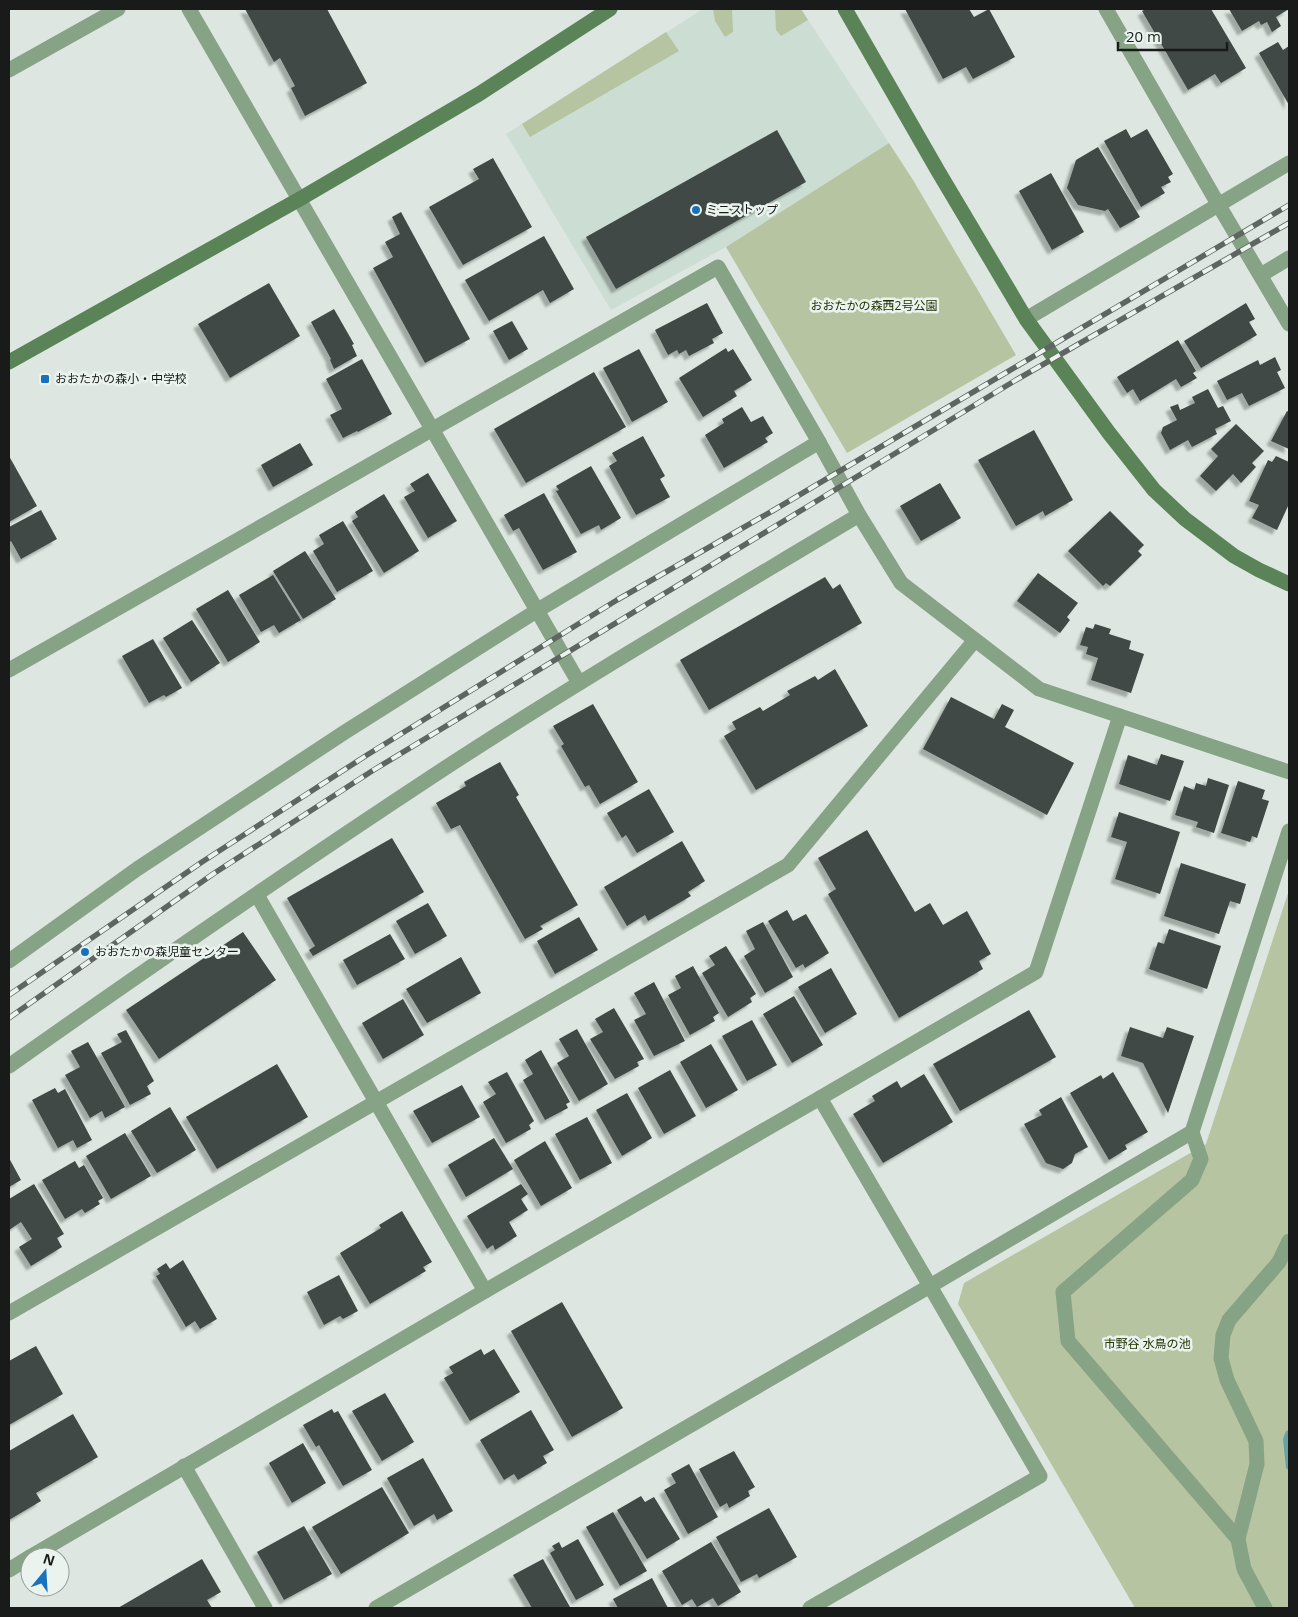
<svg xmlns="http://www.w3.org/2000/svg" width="1298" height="1617" font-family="'Open Sans','Noto Sans JP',sans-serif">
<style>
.built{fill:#ccddd3}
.green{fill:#b7c4a1}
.water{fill:#68a3a4}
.building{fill:#3f4845;filter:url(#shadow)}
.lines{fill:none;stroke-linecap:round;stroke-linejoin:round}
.lane{stroke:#87a385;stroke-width:15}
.street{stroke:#87a385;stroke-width:15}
.secondary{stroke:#5a8457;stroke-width:15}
.rail-casing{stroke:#5f6561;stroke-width:5.5}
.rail{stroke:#eaf3ee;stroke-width:4;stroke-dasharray:11;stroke-linecap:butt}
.poi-dot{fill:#1970bd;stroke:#eaf3ee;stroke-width:2}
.labels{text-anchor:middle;stroke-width:5;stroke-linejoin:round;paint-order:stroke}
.poi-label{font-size:12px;fill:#181b19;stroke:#eaf3ee;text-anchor:start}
.park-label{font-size:12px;fill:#233000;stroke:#eaf3ee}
</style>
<defs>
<filter id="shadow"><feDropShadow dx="-4.5" dy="4.5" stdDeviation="1" flood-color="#0004"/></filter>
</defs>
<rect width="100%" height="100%" fill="#dde6e1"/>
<path class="built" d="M703 9H801L889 143 726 247 611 310 506 134Z"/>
<g class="green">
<path d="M713 9H732L733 32 725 37 715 21Z"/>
<path d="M775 9H801L808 20 781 36 776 30Z"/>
<path d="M666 32 679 51 530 137 522 124Z"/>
<path d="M889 143 913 180 1016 355 847 453 726 247Z"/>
<path d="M1289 890V1608H1135L958 1304 964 1283 1206 1144Z"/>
</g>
<path class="water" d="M1289 1430V1471L1286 1468 1283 1439 1286 1431Z"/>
<g class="building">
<path d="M245 9H327L367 83 305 116 291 88 295 86 280 58 274 62Z"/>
<path d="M905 9H969L974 17 989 9 1015 57 973 79 966 67 943 79Z"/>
<path d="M1146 9H1211L1246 68 1221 83 1215 74 1188 90 1142 11Z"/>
<path d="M1229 9H1289L1276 17 1281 26 1272 32 1267 22 1261 25 1259 21 1242 31Z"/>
<path d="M1278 42 1283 50 1289 46V105L1259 53Z"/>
<path d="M1126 129 1131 138 1147 129 1173 174 1168 177 1171 182 1161 187 1165 193 1141 207 1104 141Z"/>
<path d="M777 130 806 182 616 289 586 237Z"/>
<path d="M1098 147 1140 217 1120 228 1108 209 1105 211 1078 205 1067 188 1076 160Z"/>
<path d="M493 158 532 227 463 265 429 207 479 179 473 169Z"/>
<path d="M1051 173 1084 232 1052 250 1019 191Z"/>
<path d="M401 212 470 339 425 363 373 268 393 257 385 242 400 234 392 217Z"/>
<path d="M544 236 574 289 550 303 543 290 489 321 465 280Z"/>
<path d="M269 283 300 336 230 378 198 324Z"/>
<path d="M707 303 723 333 712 339 714 343 689 356 686 350 679 354 677 350 668 355 655 330Z"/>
<path d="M1246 303 1255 319 1249 322 1257 335 1201 368 1184 341Z"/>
<path d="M334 309 354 344 352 345 357 356 334 369 330 360 331 359 311 322Z"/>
<path d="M512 321 528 349 509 360 493 331Z"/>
<path d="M1178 340 1196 371 1193 373 1197 378 1181 387 1176 379 1140 401 1133 389 1127 393 1117 377Z"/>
<path d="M726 348 728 352 733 349 752 380 734 391 737 396 703 417 679 378Z"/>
<path d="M639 349 668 402 632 422 603 368Z"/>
<path d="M1275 357 1281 370 1277 372 1285 388 1249 406 1242 393 1227 400 1217 381 1258 360 1260 365Z"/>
<path d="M362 359 392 414 358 432 357 431 343 438 330 415 342 409 326 379Z"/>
<path d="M594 372 626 427 526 483 494 429Z"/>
<path d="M1208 389 1218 408 1223 406 1231 421 1215 429 1217 434 1192 447 1188 440 1170 450 1161 433 1163 427 1177 420 1170 407 1178 404 1180 410 1195 403 1192 397Z"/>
<path d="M742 407 751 422 763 416 773 433 765 438 768 442 724 468 705 435 724 423 722 419Z"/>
<path d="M1287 411 1289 412V449L1271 441Z"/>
<path d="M1236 424 1264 451 1252 463 1256 467 1241 483 1233 474 1216 491 1200 476 1218 456 1211 449Z"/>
<path d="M1034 430 1073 500 1045 516 1043 511 1016 526 978 460Z"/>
<path d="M643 436 665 476 660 479 670 497 636 515 609 466 617 461 612 453Z"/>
<path d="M300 443 313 465 273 487 261 465Z"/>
<path d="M9 456 37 506 9 522Z"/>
<path d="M1276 456 1289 462V504L1277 530 1252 518 1259 505 1249 501 1268 460 1272 462Z"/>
<path d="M591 466 621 518 601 530 599 525 581 534 556 491 559 490 556 486Z"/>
<path d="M428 473 457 521 428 538 404 497 415 491 410 484Z"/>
<path d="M940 483 961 518 921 541 900 506Z"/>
<path d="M544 493 577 552 543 570 519 528 513 531 504 515Z"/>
<path d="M384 494 419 551 384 573 352 521 358 517 355 512Z"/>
<path d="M41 510 57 539 21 559 11 541 9 543V527Z"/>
<path d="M1110 511 1144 545 1138 551 1142 555 1110 586 1106 583 1103 586 1068 551Z"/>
<path d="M343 521 373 571 337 592 313 551 324 544 319 535Z"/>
<path d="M305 551 336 599 303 619 273 571Z"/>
<path d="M1038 573 1078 603 1067 617 1070 620 1060 633 1017 601Z"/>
<path d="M273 575 301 620 279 633 274 625 261 632 239 595Z"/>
<path d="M825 577 833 589 840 584 862 623 709 710 680 660Z"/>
<path d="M228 590 260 642 228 662 196 609Z"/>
<path d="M192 620 220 663 191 682 163 638Z"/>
<path d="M1095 624 1111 629 1109 634 1131 641 1129 649 1144 654 1131 693 1091 680 1098 658 1086 654 1088 647 1080 645 1086 627 1093 629Z"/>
<path d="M153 639 182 688 166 697 164 695 149 703 122 656Z"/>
<path d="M835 669 868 726 756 790 724 736 736 729 732 722 760 707 763 711 790 695 787 691 815 676 818 680Z"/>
<path d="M951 697 994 719 1002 704 1014 710 1005 727 1074 763 1047 815 923 749Z"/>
<path d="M593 704 638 782 600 804 589 785 585 787 561 746 564 744 553 726Z"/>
<path d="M1161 754 1184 761 1170 801 1119 784 1128 755 1157 765Z"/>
<path d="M500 762 519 795 516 797 578 905 540 926 543 929 525 939 460 825 451 829 436 803 466 786 464 782Z"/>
<path d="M1208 778 1229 785 1214 833 1196 827 1198 822 1175 815 1184 786 1194 790 1196 783 1206 786Z"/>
<path d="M1238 781 1265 790 1262 799 1269 801 1257 838 1252 836 1250 842 1221 833Z"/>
<path d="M649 789 674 832 637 853 626 835 622 838 607 813Z"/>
<path d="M1119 812 1180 832 1160 894 1115 879 1127 842 1111 837Z"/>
<path d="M867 830 915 912 930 903 943 925 967 911 991 954 979 961 983 969 899 1018 828 894 836 889 818 858Z"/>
<path d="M392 838 424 892 313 956 309 950 315 946 287 898Z"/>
<path d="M682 841 705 881 688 892 691 896 648 921 645 915 627 926 604 887Z"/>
<path d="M1181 863 1246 884 1240 904 1230 901 1219 934 1164 916Z"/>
<path d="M428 903 447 936 415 954 396 921Z"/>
<path d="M787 910 793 921 806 914 829 953 805 968 803 964 796 968 768 921Z"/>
<path d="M579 917 598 950 555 974 537 941Z"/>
<path d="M763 922 793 977 765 993 744 956 755 949 746 931Z"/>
<path d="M1169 929 1221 946 1207 989 1149 969 1158 942 1164 944Z"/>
<path d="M243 932 276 980 159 1059 126 1010Z"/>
<path d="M390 934 405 959 357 985 343 960Z"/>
<path d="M726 946 756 994 750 998 752 1002 728 1017 702 973 715 965 709 956Z"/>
<path d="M461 957 481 993 427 1023 406 989Z"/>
<path d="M693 966 719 1013 713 1017 715 1021 690 1035 668 995 681 988 675 976Z"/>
<path d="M831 968 857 1014 825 1033 798 987Z"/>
<path d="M654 982 685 1041 654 1056 634 1020 646 1014 634 993Z"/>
<path d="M794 996 823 1045 792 1063 763 1014Z"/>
<path d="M403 999 424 1035 383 1059 362 1023Z"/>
<path d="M614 1008 644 1059 637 1062 639 1066 615 1079 590 1039 603 1032 595 1019Z"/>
<path d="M1029 1010 1056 1057 960 1111 933 1064Z"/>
<path d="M752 1020 777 1065 747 1081 722 1036Z"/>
<path d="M1130 1027 1163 1038 1167 1027 1194 1036 1168 1113 1143 1063 1121 1056Z"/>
<path d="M577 1029 608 1084 579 1101 557 1063 569 1056 559 1039Z"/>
<path d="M126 1030 154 1081 147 1086 151 1094 130 1105 101 1053 122 1042 117 1034Z"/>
<path d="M88 1042 125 1107 105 1118 102 1111 90 1118 65 1075 80 1067 71 1051Z"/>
<path d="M711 1044 738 1090 706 1108 680 1062Z"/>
<path d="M541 1050 570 1102 566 1104 568 1108 545 1120 523 1080 533 1074 525 1060Z"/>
<path d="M277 1064 308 1117 217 1169 186 1117Z"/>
<path d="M670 1070 696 1116 664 1134 638 1088Z"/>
<path d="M507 1072 534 1121 529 1125 531 1129 506 1143 483 1102 496 1094 488 1082Z"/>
<path d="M1113 1072 1148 1132 1125 1145 1127 1149 1109 1160 1070 1093 1101 1075 1103 1079Z"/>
<path d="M924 1074 953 1122 883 1163 853 1114 875 1101 872 1096 897 1081 901 1088Z"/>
<path d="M462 1085 480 1117 432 1143 413 1111Z"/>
<path d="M55 1088 58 1093 65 1089 92 1140 77 1148 73 1140 58 1148 32 1100Z"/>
<path d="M627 1093 652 1138 622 1156 596 1110Z"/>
<path d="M1061 1097 1088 1147 1075 1154 1072 1163 1063 1169 1046 1163 1024 1124 1042 1115 1039 1110Z"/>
<path d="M170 1107 196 1150 157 1173 131 1131Z"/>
<path d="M587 1117 612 1163 580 1180 555 1134Z"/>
<path d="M125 1133 151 1176 111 1199 86 1156Z"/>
<path d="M494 1138 513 1169 466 1197 448 1165Z"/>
<path d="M545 1141 572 1188 541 1206 514 1160Z"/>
<path d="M9 1158 21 1180 9 1187Z"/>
<path d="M75 1161 79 1168 84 1165 103 1198 98 1201 100 1204 85 1213 82 1209 65 1219 42 1180Z"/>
<path d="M34 1184 64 1234 57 1238 62 1247 31 1266 19 1247 32 1239 21 1222 9 1230V1199Z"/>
<path d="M521 1184 528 1194 521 1199 528 1210 509 1222 517 1236 495 1250 493 1245 487 1249 467 1216Z"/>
<path d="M402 1211 432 1262 423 1267 426 1271 370 1304 340 1253 381 1228 379 1225Z"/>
<path d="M183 1260 217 1319 200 1329 195 1321 186 1327 156 1276 160 1274 157 1269 166 1263 170 1269Z"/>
<path d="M339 1275 358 1311 343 1319 340 1316 324 1325 307 1292Z"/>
<path d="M562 1302 623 1408 572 1437 511 1331Z"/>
<path d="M36 1346 63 1394 9 1425V1361Z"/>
<path d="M481 1349 484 1355 494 1349 520 1392 470 1421 444 1378 453 1373 449 1367Z"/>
<path d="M385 1393 414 1442 382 1461 352 1411Z"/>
<path d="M332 1409 334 1413 338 1411 372 1470 343 1486 319 1445 316 1447 303 1425Z"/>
<path d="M531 1410 554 1450 543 1456 547 1463 518 1480 514 1474 504 1480 480 1440Z"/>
<path d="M73 1414 98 1457 36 1493 41 1501 9 1520V1451Z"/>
<path d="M303 1443 326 1483 292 1503 269 1463Z"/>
<path d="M734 1451 755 1487 748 1491 750 1496 729 1508 727 1503 720 1507 699 1469Z"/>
<path d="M423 1458 453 1511 437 1520 434 1514 414 1526 387 1478Z"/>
<path d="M689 1464 718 1517 688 1534 664 1490 676 1483 671 1474Z"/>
<path d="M382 1487 409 1533 341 1574 312 1527Z"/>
<path d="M641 1496 645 1502 654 1497 680 1539 647 1559 617 1510Z"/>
<path d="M769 1508 797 1557 759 1578 757 1574 741 1582 716 1537Z"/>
<path d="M613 1512 647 1571 620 1586 586 1527Z"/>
<path d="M304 1526 332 1574 284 1600 257 1552Z"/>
<path d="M578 1539 604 1585 576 1600 550 1553 555 1550 552 1546 559 1542 562 1548Z"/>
<path d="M711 1542 741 1592 718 1606 713 1598 697 1607 692 1599 682 1605 662 1571Z"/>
<path d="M202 1559 221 1592 207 1600 212 1608H118Z"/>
<path d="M543 1559 570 1607 568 1608H532L513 1575Z"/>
<path d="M652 1578 668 1608H618L613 1599Z"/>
</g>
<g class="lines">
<g class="lane">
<path d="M1192 1132 1201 1159 1192 1180 1063 1292 1068 1341 1238 1539"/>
<path d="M1265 1608 1244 1569 1238 1539 1257 1464 1256 1441 1227 1380 1221 1358 1223 1335 1229 1320 1279 1262 1289 1241"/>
</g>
<g class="street">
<path d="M189 9 579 683"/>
<path d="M1106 9 1218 204 1289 324"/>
<path d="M9 70 118 9"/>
<path d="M1261 275 1289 258"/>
<path d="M1026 319 1289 163"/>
<path d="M9 670 718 267 819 442 859 515 901 583 1039 689 1120 716"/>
<path d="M1289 772 1120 716 1036 972 820 1098 930 1286 1192 1132 1289 831"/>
<path d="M257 895 485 1291"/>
<path d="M9 961 137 869 345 732 538 610 819 442"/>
<path d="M9 1066C152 965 296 866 442 770 578 681 719 599 859 515"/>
<path d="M9 1313 788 865 975 640"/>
<path d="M184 1466 265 1608"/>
<path d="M30 1557 485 1291 820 1098"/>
<path d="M9 1570 30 1557"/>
<path d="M376 1608 930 1286 1040 1476 810 1608"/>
</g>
<g class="secondary">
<path d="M845 9 938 171 1026 319 1109 433 1154 490 1185 519 1234 556 1259 570 1289 584"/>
<path d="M9 362 298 200 479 94 610 9"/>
</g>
<g class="rail-casing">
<g id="rail">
<path d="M9 995 202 862 367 755 617 600 774 510 1289 205"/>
<path d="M9 1018 213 874 372 771 1016 380 1289 223"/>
</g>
</g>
<use href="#rail" class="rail"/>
</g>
<g class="poi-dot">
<circle cx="696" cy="210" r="5"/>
<rect x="40" y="374" width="10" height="10" rx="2.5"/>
<circle cx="85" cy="952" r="5"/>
</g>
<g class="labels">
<g class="poi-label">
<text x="706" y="214">ミニストップ</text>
<text x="55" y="383">おおたかの森小・中学校</text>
<text x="95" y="956">おおたかの森児童センター</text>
</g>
<g class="park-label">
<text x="874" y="310">おおたかの森西2号公園</text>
<text x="1147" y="1348">市野谷 水鳥の池</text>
</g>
</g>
<rect width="1298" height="1617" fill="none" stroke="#181b19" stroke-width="20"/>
<g transform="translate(45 1572) rotate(18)"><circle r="24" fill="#eaf3ee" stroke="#969d99"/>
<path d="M0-4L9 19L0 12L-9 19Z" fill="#1970bd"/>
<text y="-8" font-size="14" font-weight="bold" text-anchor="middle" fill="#181b19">N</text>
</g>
<path d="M1118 42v8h109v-8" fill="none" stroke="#181b19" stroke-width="2.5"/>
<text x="1126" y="42" font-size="15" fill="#181b19" stroke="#eaf3ee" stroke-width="4" paint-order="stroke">20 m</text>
</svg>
